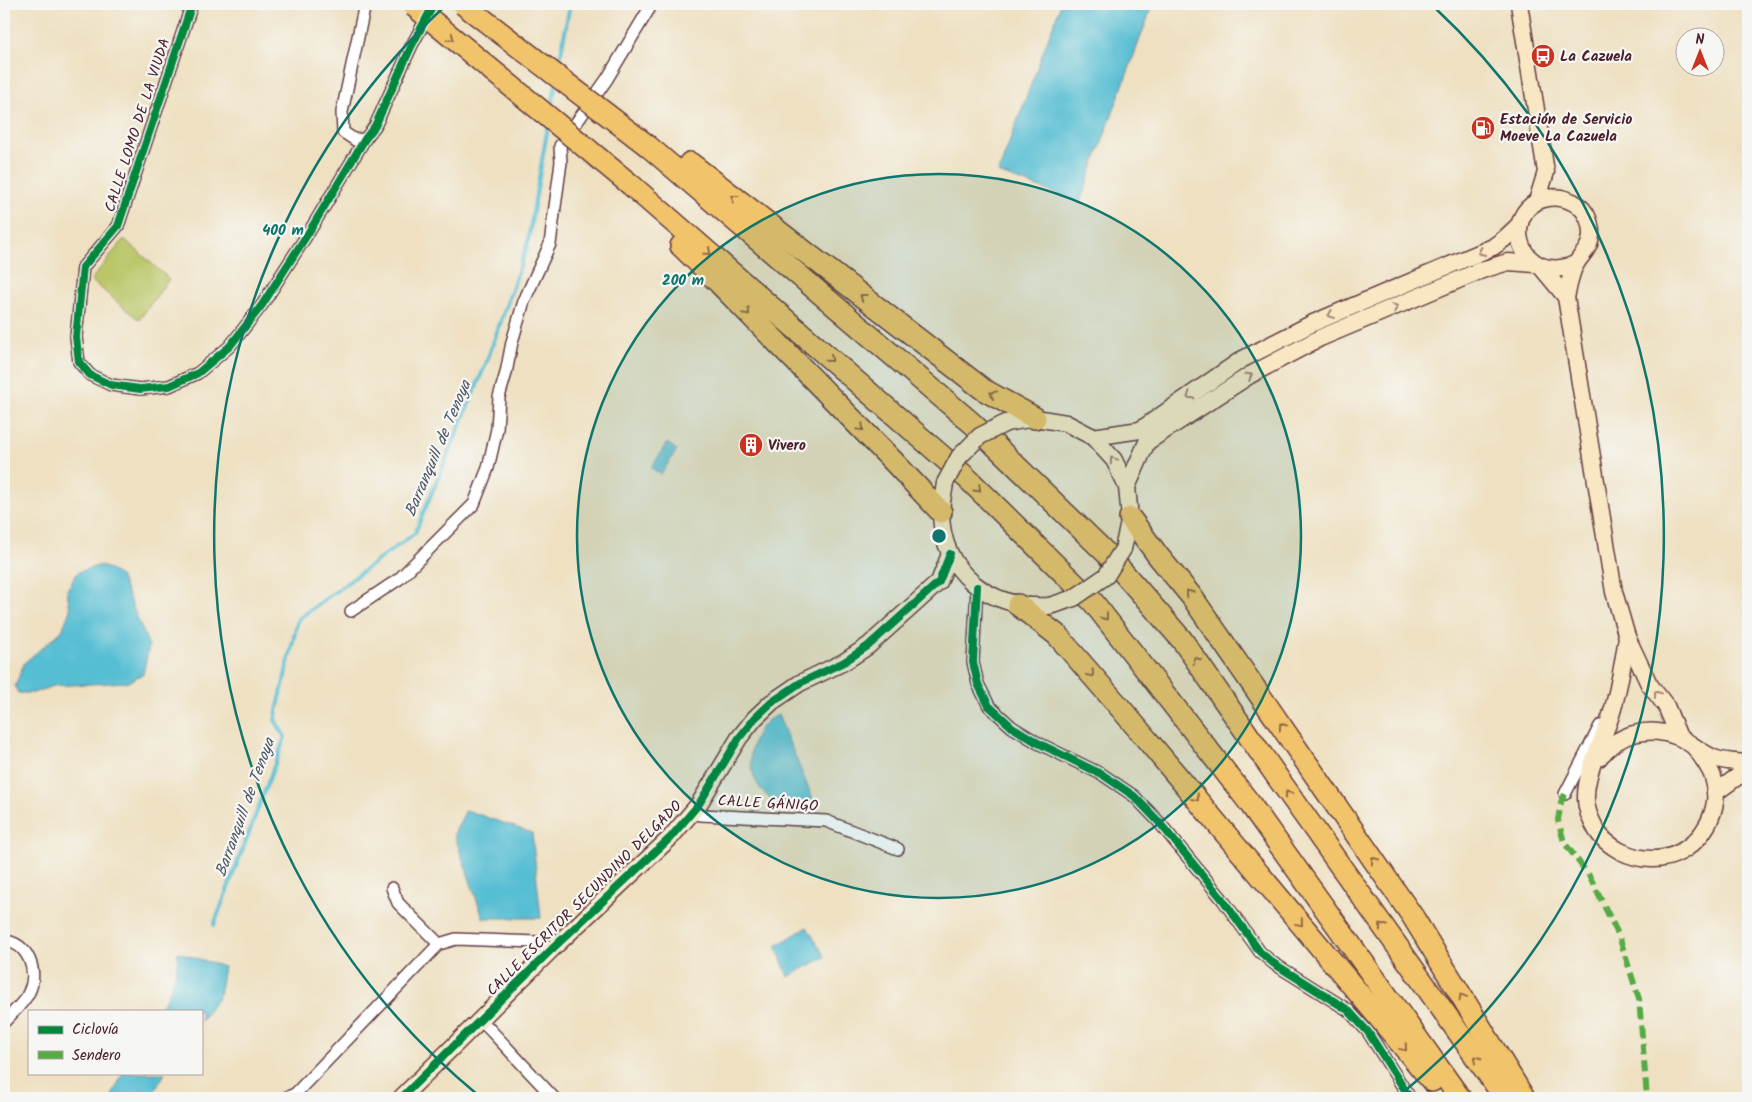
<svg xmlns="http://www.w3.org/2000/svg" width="1752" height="1102" font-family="Kalam,sans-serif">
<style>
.green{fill:#bac668;stroke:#82724a}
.water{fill:#56bed3;stroke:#506e7f}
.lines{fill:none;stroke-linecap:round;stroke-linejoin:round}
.stream{stroke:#56bed3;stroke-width:4}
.street-casing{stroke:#633c42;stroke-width:14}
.secondary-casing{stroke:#633c42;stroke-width:19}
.highway-casing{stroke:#633c42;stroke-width:24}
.street{stroke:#fff;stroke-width:11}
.secondary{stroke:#f9e7c3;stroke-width:16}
.highway{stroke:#f1c36a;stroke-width:21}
.secondary-bridge-casing{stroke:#633c42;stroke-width:19;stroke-linecap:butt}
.highway-bridge-casing{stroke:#633c42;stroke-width:24;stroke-linecap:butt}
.secondary-bridge{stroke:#f9e7c3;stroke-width:16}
.highway-bridge{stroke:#f1c36a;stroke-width:21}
.quiet{stroke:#57aa44;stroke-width:6;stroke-dasharray:12 6;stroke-linecap:butt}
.cycleway-casing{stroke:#f6f6f2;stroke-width:11}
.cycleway{stroke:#00873e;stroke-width:8}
.oneway{stroke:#956947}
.oneway2{stroke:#a28377}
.ring{fill:none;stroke:#0f766e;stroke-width:2.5}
.labels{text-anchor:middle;stroke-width:4.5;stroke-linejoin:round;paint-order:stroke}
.poi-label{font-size:15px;font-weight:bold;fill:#4a1f2b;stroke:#f6f6f2;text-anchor:start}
.street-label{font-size:15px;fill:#4a1f2b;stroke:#f6f6f2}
.water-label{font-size:16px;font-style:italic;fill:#4e5766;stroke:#f6f6f2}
.centre{fill:#0f766e;stroke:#f6f6f2;stroke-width:2.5}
.ring-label{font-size:15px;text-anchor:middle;font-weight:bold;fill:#0f766e;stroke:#f6f6f2;stroke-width:4.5;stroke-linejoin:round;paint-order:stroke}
</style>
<rect width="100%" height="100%" fill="#f6f6f2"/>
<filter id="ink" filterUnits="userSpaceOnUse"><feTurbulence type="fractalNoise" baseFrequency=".02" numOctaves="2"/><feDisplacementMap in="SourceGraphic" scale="10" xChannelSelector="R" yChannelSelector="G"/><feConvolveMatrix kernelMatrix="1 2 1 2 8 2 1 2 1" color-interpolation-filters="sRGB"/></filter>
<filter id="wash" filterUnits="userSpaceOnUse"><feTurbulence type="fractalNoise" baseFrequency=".0096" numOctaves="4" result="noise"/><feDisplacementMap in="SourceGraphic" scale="20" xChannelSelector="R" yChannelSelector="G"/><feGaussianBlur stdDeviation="1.12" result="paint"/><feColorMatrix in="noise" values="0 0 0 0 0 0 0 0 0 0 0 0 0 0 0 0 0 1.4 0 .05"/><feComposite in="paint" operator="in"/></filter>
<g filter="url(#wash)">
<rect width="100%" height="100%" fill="#eee0c1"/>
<path class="green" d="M124 239 169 279 139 320 91 280Z"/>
<g class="water">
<path d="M1061 4H1135L1151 9 1080 202 998 173Z"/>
<path d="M667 443 677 450 661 474 651 468Z"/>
<path d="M101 565 120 576 149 646 143 674 128 682 53 686 33 693H18L15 687 24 663 62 631 70 610 67 590 78 572Z"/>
<path d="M778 715 815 804C800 805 783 808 770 798 746 781 745 743 765 723 768 719 774 717 778 715Z"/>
<path d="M466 810 532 833 541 918H483L454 834Z"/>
<path d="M807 927 825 957 788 977 776 946Z"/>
<path d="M178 952 224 967 219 996 201 1021V1011H157C172 994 177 974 178 952Z"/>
<path d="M123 1073H165L151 1098H111Z"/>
</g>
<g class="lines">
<g class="stream">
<path d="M558 70 570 4"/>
<path d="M551 109 556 84"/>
<path d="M214 925 285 737 275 720 298 619 415 533 487 361 527 246 548 126"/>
</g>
</g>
</g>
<g filter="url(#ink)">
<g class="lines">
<g class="street-casing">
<g id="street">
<path d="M192 4 118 226 83 267 76 337 79 362 90 375 111 385 140 389 169 386 198 373 230 346 262 305 312 227 365 139 375 126 411 47 434 4"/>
<path d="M365 4 342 112 343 132 355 140 365 139"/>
<path d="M977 587 973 662 978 684 989 706 1012 727 1038 743 1103 775 1134 796 1158 821 1223 900 1260 952 1273 963 1348 1010 1368 1032 1410 1098"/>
<path d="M351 611 399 579 474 504 488 468 497 429 499 397 506 373 512 342 524 301 550 244 561 162 560 146 607 79 652 4"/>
<path d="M1565 794 1600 726"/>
<path d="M691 813 701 815 826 821 898 849"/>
<path d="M392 888 398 903 439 944"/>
<path d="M4 941C28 942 39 972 29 992 25 1002 11 1014 4 1022"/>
<path d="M481 1020 554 1098"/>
<path d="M285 1098 295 1094 439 944 456 939 537 942 552 949"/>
</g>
</g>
<g class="secondary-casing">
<g id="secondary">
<path d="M1519 4 1546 172 1537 201"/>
<path d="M1576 264C1571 265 1566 268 1561 268 1517 274 1502 213 1543 199 1557 195 1568 198 1579 206 1589 214 1593 230 1590 241 1588 251 1580 256 1576 264 1570 273 1569 287 1566 297L1614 592 1627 637 1649 684 1666 706 1679 737"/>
<path d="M1541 267 1566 297"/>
<path d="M1006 423 1035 418 1066 423 1093 437 1114 460 1127 487 1130 518 1123 549"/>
<path d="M1093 437 1140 430 1241 360 1313 323 1493 247 1504 239 1520 224"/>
<path d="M945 483C944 492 941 503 941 513 942 573 990 609 1048 606 1056 605 1066 600 1074 598"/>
<path d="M1127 487 1147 442 1250 375 1320 338 1482 270 1508 262 1535 264"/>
<path d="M1627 637C1623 664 1619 690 1611 715 1603 741 1585 772 1586 799 1586 810 1591 821 1597 831 1602 839 1611 846 1620 851 1630 856 1640 859 1652 859 1693 860 1725 815 1713 777 1709 766 1702 757 1695 748"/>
<path d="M1599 758C1618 733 1649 725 1678 737 1690 742 1701 753 1714 758 1724 762 1738 762 1748 763"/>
<path d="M1715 793 1737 777 1748 773"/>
<path d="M401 1098 552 949 670 838 699 804 739 738 755 718 772 702 800 683 844 662 868 646 939 582 950 554"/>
</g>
</g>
<g class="highway-casing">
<g id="highway">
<path d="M648 146 973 424 1107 554 1182 640 1280 781 1505 1098"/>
<path d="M690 163 984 390 1035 418"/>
<path d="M631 185 967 478 1093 602 1248 801 1460 1098"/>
<path d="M681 246 719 283 894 462 941 512"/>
<path d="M1130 518 1159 557 1192 597 1413 917 1524 1098"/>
<path d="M1018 605 1057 635 1123 711 1432 1081"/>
</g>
</g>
<use href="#street" class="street"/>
<use href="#secondary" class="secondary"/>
<use href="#highway" class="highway"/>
<g class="secondary-bridge-casing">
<g id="secondary-bridge">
<path d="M945 483 959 457 980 436 1006 423"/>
<path d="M1074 598 1106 576 1123 549"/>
</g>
</g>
<g class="highway-bridge-casing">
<g id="highway-bridge">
<path d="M463 4 648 146"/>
<path d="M414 6 631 185"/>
</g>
</g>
<use href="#secondary-bridge" class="secondary-bridge"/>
<use href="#highway-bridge" class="highway-bridge"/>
<path class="quiet" d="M1565 794 1561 802 1558 820 1564 842 1590 877 1619 936 1639 999 1647 1098"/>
<g class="cycleway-casing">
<g id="cycleway">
<path d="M192 4 118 226 83 267 76 337 79 362 90 375 111 385 140 389 169 386 198 373 230 346 262 305 312 227 365 139 375 126 411 47 434 4"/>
<path d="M977 587 973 662 978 684 989 706 1012 727 1038 743 1103 775 1134 796 1158 821 1223 900 1260 952 1273 963 1348 1010 1368 1032 1410 1098"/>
<path d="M401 1098 552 949 670 838 699 804 739 738 755 718 772 702 800 683 844 662 868 646 939 582 950 554"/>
</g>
</g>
<use href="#cycleway" class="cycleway"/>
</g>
<defs><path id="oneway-chevron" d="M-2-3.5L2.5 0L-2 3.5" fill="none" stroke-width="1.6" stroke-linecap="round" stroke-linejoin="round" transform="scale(1.25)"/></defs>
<g class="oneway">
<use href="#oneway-chevron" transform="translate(451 38) rotate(40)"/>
<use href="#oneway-chevron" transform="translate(734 198) rotate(-142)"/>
<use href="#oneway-chevron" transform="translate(708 252) rotate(41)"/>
<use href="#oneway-chevron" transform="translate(863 297) rotate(-142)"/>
<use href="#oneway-chevron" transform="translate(747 312) rotate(46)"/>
<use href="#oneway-chevron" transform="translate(830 359) rotate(41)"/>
<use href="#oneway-chevron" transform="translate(993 394) rotate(-151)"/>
<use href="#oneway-chevron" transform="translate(861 428) rotate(45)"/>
<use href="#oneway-chevron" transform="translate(978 489) rotate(44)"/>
<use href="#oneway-chevron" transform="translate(1189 593) rotate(-129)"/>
<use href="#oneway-chevron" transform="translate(1105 617) rotate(52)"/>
<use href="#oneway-chevron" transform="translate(1196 660) rotate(-125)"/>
<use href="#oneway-chevron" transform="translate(1091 674) rotate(49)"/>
<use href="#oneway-chevron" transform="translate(1282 726) rotate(-125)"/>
<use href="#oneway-chevron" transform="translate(1288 794) rotate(-125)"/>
<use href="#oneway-chevron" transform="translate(1196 798) rotate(50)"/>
<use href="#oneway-chevron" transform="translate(1374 860) rotate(-125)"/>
<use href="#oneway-chevron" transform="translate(1300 923) rotate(50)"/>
<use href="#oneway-chevron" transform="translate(1382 926) rotate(-125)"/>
<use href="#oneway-chevron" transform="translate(1462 997) rotate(-121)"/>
<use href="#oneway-chevron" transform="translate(1404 1048) rotate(50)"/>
<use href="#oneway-chevron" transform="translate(1477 1059) rotate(-125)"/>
</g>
<g class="oneway2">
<use href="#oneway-chevron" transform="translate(1481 252) rotate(155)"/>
<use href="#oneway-chevron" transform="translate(1395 307) rotate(-23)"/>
<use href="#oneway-chevron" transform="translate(1331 315) rotate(157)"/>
<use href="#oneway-chevron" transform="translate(1249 376) rotate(-31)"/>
<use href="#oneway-chevron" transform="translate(1190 396) rotate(145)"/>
<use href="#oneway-chevron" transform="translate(1113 460) rotate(-124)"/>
<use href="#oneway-chevron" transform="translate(1657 694) rotate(-127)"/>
</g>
</g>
<circle cx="939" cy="536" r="362" fill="#0f766e" fill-opacity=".12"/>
<g class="ring">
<circle cx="939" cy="536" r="362"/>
<path d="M478 1095A724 724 0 0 1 445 6M1433 6A724 724 0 0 1 1400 1095"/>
</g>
<defs>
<g id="bus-disc" transform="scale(1.25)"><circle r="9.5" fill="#c8321e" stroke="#f6f6f2"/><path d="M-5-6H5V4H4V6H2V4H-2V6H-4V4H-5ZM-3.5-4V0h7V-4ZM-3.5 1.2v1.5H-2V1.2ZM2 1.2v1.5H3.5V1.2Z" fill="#fff"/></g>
<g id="fuel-disc" transform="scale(1.25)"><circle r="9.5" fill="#c8321e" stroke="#f6f6f2"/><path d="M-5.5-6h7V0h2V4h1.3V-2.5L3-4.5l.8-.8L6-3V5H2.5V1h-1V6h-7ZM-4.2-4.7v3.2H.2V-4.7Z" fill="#fff"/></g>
<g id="building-disc" transform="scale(1.25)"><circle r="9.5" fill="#c8321e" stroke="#f6f6f2"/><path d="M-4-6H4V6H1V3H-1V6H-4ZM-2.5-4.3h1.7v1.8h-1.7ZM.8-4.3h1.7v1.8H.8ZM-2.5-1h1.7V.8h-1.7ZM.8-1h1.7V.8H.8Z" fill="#fff"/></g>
</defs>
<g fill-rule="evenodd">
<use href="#bus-disc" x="1543" y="56"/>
<use href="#fuel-disc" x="1483" y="128"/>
<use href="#building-disc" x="751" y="445"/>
</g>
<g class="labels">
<g class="poi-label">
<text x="1560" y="61">La Cazuela</text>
<text x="1500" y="124">Estación de Servicio<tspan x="1500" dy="17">Moeve La Cazuela</tspan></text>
<text x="768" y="450">Vivero</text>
</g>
<g class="street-label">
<text transform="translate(137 125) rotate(-72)" y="5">CALLE LOMO DE LA VIUDA</text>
<text transform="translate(768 803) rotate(3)" y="5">CALLE GÁNIGO</text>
<text transform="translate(584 898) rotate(-45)" y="5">CALLE ESCRITOR SECUNDINO DELGADO</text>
</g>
<g class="water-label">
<text transform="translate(437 448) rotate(-67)" y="6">Barranquill de Tenoya</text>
<text transform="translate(244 807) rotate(-70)" y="6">Barranquill de Tenoya</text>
</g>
</g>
<circle cx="939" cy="536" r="8" class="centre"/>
<g class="ring-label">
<text x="283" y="235">400 m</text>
<text x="683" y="285">200 m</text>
</g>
<rect width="1752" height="1102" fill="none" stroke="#f6f6f2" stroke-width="20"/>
<rect x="28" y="1010" width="175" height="65" fill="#f6f6f2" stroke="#b1a0a2"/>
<rect x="38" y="1026" width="25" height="8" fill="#00873e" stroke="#b1a0a2"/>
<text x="72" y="1034" font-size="15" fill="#4a1f2b">Ciclovía</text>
<rect x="38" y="1051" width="25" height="8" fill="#57aa44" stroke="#b1a0a2"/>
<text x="72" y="1060" font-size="15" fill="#4a1f2b">Sendero</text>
<g transform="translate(1700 52)"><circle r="24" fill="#f6f6f2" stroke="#b1a0a2"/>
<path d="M0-4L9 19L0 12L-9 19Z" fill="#c8321e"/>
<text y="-8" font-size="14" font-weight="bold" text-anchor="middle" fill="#4a1f2b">N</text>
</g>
</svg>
